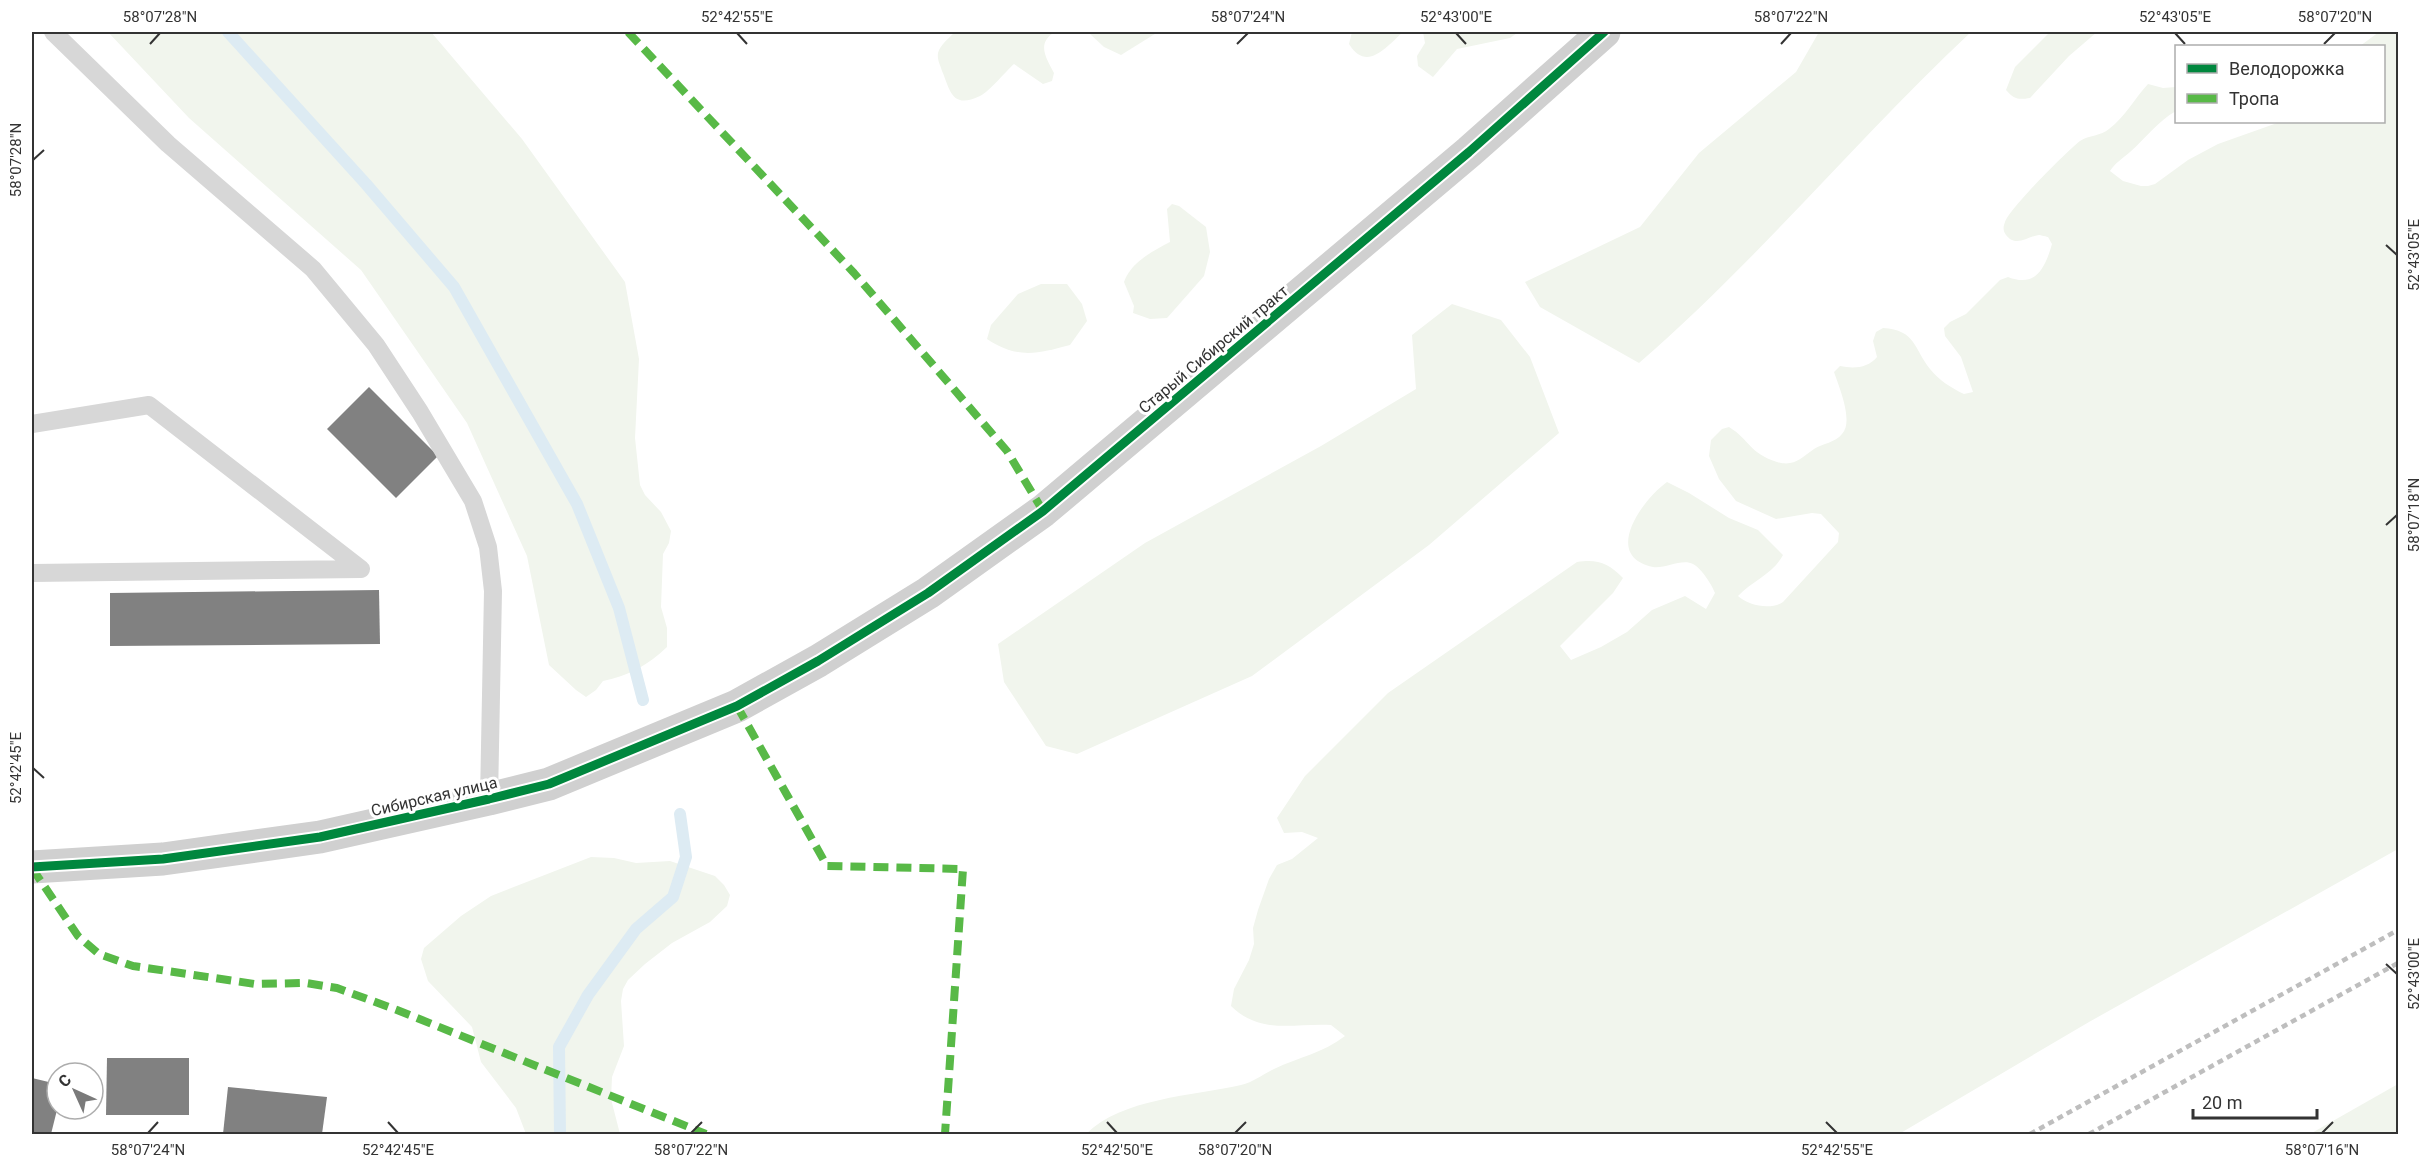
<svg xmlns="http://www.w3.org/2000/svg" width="2430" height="1166" font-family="Roboto,sans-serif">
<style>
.green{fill:#f1f5ed}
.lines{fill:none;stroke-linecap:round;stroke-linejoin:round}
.stream{stroke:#ddebf3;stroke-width:12}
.building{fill:#818181}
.lane{stroke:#d7d7d7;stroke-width:18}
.secondary{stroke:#d0d0d0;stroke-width:33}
.rail{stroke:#bebebe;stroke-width:4.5;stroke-dasharray:6 4.5;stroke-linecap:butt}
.quiet{stroke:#58b947;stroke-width:8;stroke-dasharray:15 8;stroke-linecap:butt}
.cycleway-casing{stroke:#fff;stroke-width:13}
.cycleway{stroke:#00873e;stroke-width:9}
.ticks{fill:none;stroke:#333;stroke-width:2}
.labels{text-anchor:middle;stroke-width:6;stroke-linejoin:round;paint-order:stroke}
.street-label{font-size:16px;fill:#333;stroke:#fff}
.neatline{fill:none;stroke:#333;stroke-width:2}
.ticks-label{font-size:15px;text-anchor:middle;fill:#333}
</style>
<rect width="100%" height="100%" fill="#fff"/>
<g class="green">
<path d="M108 32H431L522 139 625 282 639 359 635 438 640 485 645 495 661 512 671 531 669 543 663 554 661 607 667 628V647C648 665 629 676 603 681L596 690 586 697 576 690 549 665 527 556 467 423 361 270 189 118Z"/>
<path d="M955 32H1055C1036 43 1046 58 1054 73L1052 81 1043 84 1014 64C1005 72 990 91 980 96 951 110 950 89 942 71 940 64 937 60 938 53 940 45 949 38 955 32Z"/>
<path d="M1088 32H1158L1121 55 1104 47Z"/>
<path d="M1352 32H1403C1387 46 1367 73 1349 44Z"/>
<path d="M1423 32H1516L1517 33 1510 38 1457 49 1433 77 1418 66 1417 56 1425 43Z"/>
<path d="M1819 32H1971C1857 139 1757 261 1639 363L1540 307 1525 282 1640 227 1699 153 1796 72Z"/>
<path d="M2050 32H2097L2069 56 2030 98C2018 100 2014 99 2006 90L2015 67Z"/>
<path d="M2379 32H2398V849L2089 1022 1899 1134H1086C1122 1098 1193 1096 1241 1085 1254 1082 1263 1074 1274 1069 1299 1057 1323 1053 1345 1036L1331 1025C1293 1023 1261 1035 1231 1006L1234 989 1249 960 1254 944 1253 928 1258 910 1269 879 1277 865 1292 859 1318 838 1302 832 1284 833 1277 818 1305 776 1388 693 1577 562C1598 559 1608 563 1623 578L1613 593 1560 646 1571 660 1601 647 1627 632 1652 610 1685 596 1706 609 1715 593C1712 585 1702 569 1693 564 1682 558 1665 569 1653 567 1601 556 1643 499 1667 482L1689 493 1729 518 1758 530 1783 555C1773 574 1752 581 1738 596 1749 606 1771 610 1783 602L1838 542 1839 533 1821 514 1812 513 1776 519 1736 501 1719 479 1709 456 1711 440 1722 429 1729 427C1750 440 1749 453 1777 462 1794 467 1801 458 1814 449 1823 443 1835 443 1842 434 1854 421 1839 387 1834 372L1840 366C1854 369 1868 368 1877 357L1873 341 1876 332 1883 328C1916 330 1914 349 1930 369 1939 380 1951 388 1964 394L1973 392 1961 357 1945 336 1944 328 1950 322 1966 314 2000 280 2008 277C2036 288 2045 268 2052 244L2048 237C2048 237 2040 235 2039 235 2028 236 2016 248 2006 235 2003 231 2003 227 2005 222 2010 208 2066 152 2080 141 2089 135 2101 136 2109 129 2126 116 2134 99 2148 84L2163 88 2176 87V111C2158 121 2146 138 2130 152 2122 159 2115 163 2110 171L2123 181 2141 186H2148L2155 184 2188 160 2218 144 2280 122H2384V46H2360Z"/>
<path d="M1172 204 1179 206 1206 227 1210 252 1204 276 1167 318 1150 319 1133 313 1134 306 1124 282C1131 262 1153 251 1170 242L1167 209Z"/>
<path d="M1041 284H1067L1082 304 1087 321 1070 345C1037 354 1017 359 987 339L991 325 1018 294Z"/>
<path d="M1452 304 1501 320 1530 357 1559 433 1429 545 1252 676 1077 754 1046 746 1004 682 998 644 1145 543 1321 446 1416 389 1412 335Z"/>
<path d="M591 857 614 858 636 863 670 861 715 876 724 885 730 895 727 906 710 922 672 943 645 964 628 980 623 989 621 1001 624 1046 612 1077 611 1099 620 1134H526L516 1108 481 1062 472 1027 428 981 421 959 424 948 461 916 491 896Z"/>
<path d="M2398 1084V1134H2310Z"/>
</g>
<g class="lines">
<g class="stream">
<path d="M228 32 366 184 454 287 577 504 619 608 643 700"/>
<path d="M560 1134 559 1047 588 995 636 929 673 897 686 857 680 814"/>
</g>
</g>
<g class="building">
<path d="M369 387 438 456 396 498 327 429Z"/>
<path d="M379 590 380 644 110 646V593Z"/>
<path d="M107 1058H189V1115H106Z"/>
<path d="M32 1078 57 1084V1110L51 1134H32Z"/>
<path d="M228 1087 327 1097 322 1134H223Z"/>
</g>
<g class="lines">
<g class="lane">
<path d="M53 32 168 144 313 269 376 345 420 412 473 501 488 547 493 591 489 799"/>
<path d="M32 424 149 405 361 569 32 573"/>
</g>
<path class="secondary" d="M32 867 163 859 320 837 489 799 549 784 737 706 818 661 928 593 1043 511 1469 152 1604 32"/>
<g class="rail">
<path d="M2030 1134 2398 930"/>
<path d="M2089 1134 2398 963"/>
</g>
<g class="quiet">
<path d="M628 32 854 273 1007 451 1043 511"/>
<path d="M737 706 827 866 963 869 945 1134"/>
<path d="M32 868 78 936 99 954 133 966 255 984 306 983 337 988 397 1010 706 1134"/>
</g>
<g class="cycleway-casing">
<path id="cycleway" d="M32 867 163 859 320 837 489 799 549 784 737 706 818 661 928 593 1043 511 1469 152 1604 32"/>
</g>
<use href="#cycleway" class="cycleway"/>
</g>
<path class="ticks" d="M737 33 747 44M1456 33 1466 44M2175 33 2185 44M150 44 160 33M1237 44 1248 33M1781 44 1791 33M2324 44 2335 33M33 160 44 150M2386 245 2397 255M2386 525 2397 515M33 768 44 778M2386 964 2397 974M388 1122 398 1133M1107 1122 1117 1133M1826 1122 1837 1133M148 1133 158 1122M691 1133 702 1122M1235 1133 1246 1122M2322 1133 2333 1122"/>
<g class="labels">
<g class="street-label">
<text transform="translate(1213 349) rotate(-40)" y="6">Старый Сибирский тракт</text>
<text transform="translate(434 796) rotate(-13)" y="6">Сибирская улица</text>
</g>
</g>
<rect width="2430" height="1166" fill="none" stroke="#ffffff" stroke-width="66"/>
<rect x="2175" y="45" width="210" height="78" fill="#ffffff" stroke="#adadad" stroke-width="1.5"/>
<rect x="2187" y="64" width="30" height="9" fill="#00873e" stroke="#adadad" stroke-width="1.5"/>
<text x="2229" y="75" font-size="18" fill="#333333">Велодорожка</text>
<rect x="2187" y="94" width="30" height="9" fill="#58b947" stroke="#adadad" stroke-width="1.5"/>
<text x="2229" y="105" font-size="18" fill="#333333">Тропа</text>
<g transform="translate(75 1091) rotate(315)"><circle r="28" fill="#ffffff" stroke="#adadad" stroke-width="1.5"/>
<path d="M0-4.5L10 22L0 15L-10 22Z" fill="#7a7a7a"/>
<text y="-9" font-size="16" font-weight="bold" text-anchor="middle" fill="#333333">С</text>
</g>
<path d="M2193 1109v9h124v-9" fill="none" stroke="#333333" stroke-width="3"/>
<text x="2202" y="1109" font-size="18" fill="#333333" stroke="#ffffff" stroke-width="4.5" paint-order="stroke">20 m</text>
<rect x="33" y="33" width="2364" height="1100" class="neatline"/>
<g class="ticks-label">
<text x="160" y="22">58°07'28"N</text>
<text x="737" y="22">52°42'55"E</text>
<text x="1248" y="22">58°07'24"N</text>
<text x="1456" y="22">52°43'00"E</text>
<text x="1791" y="22">58°07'22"N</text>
<text x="2175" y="22">52°43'05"E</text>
<text x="2335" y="22">58°07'20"N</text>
<text transform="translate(16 160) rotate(-90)" y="5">58°07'28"N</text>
<text transform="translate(2414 255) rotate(-90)" y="5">52°43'05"E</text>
<text transform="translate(2414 515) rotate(-90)" y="5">58°07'18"N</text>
<text transform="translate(16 768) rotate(-90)" y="5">52°42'45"E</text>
<text transform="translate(2414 974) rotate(-90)" y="5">52°43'00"E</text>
<text x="148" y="1155">58°07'24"N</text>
<text x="398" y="1155">52°42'45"E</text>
<text x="691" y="1155">58°07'22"N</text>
<text x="1117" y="1155">52°42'50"E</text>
<text x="1235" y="1155">58°07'20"N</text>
<text x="1837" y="1155">52°42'55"E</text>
<text x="2322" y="1155">58°07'16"N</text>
</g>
</svg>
